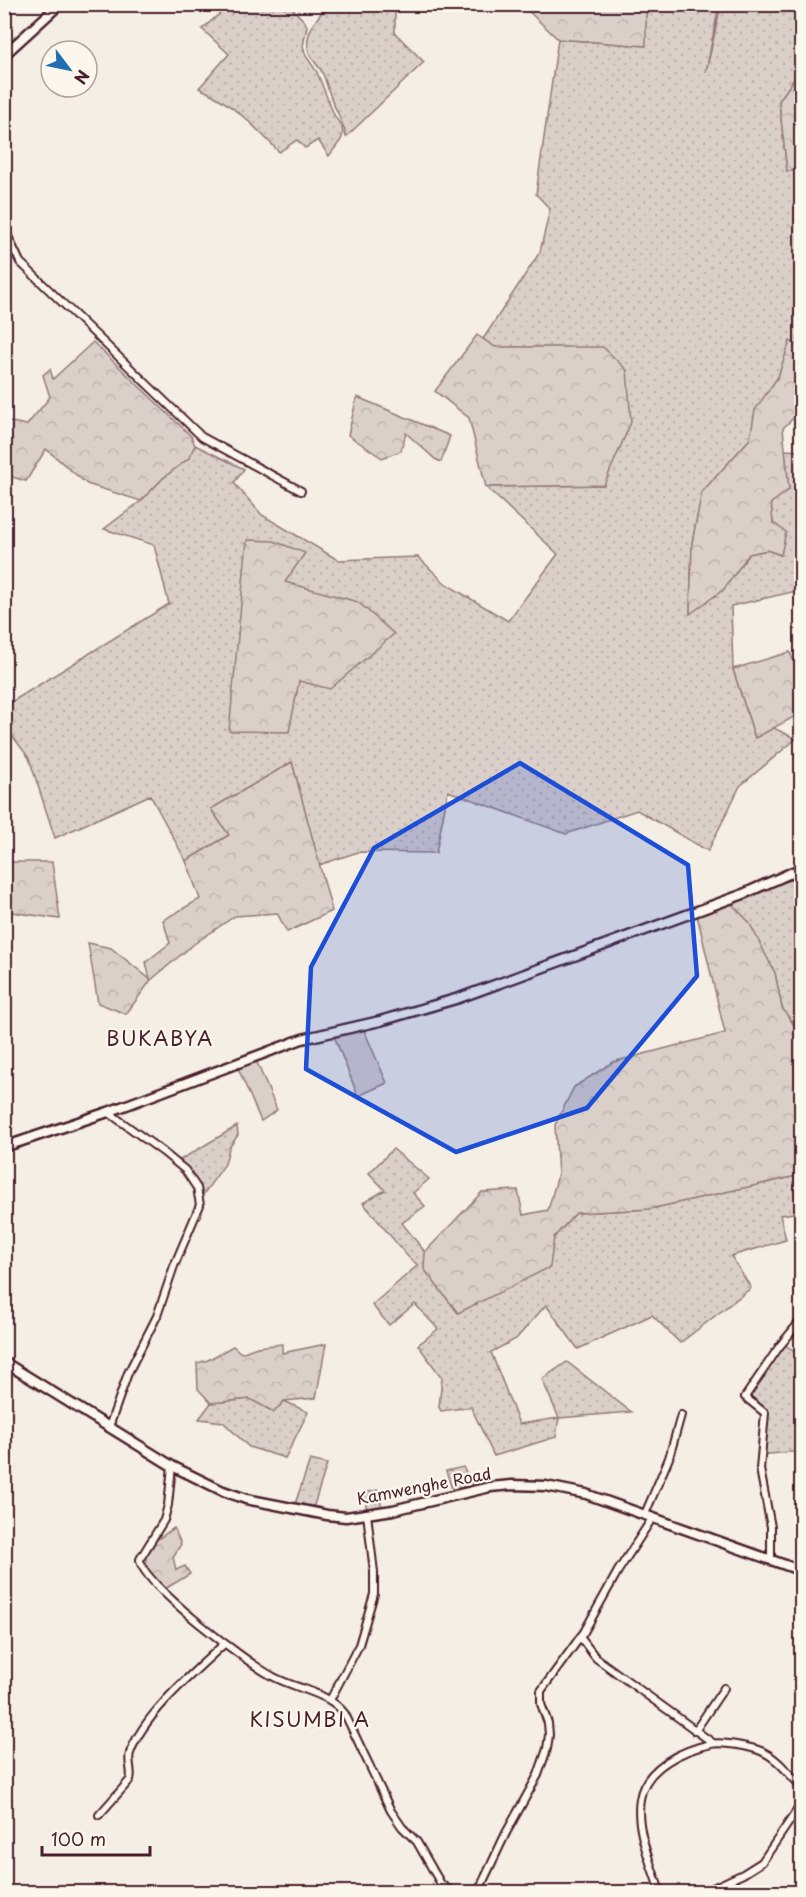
<svg xmlns="http://www.w3.org/2000/svg" width="806" height="1897" font-family="'Playpen Sans',sans-serif">
<style>
.grass{fill:url(#grass-dots);stroke:#92787a;stroke-width:1.5}
.forest{fill:url(#forest-crowns);stroke:#92787a;stroke-width:1.5}
.garden{fill:#dbd0c9;stroke:#92787a;stroke-width:1.5}
.lines{fill:none;stroke-linecap:round;stroke-linejoin:round}
.street-casing{stroke:#4a1f2b;stroke-width:10}
.secondary-casing{stroke:#4a1f2b;stroke-width:13}
.street{stroke:#fbf7ec;stroke-width:6}
.secondary{stroke:#fbf7ec;stroke-width:8}
.marked{fill:#1d4ed8;fill-opacity:0.2;stroke:#1d4ed8;stroke-width:4.5;stroke-linejoin:round}
.labels{text-anchor:middle;stroke-width:4.5;stroke-linejoin:round;paint-order:stroke}
.street-label{font-size:16px;fill:#4a1f2b;stroke:#fbf7ec}
.quarter-label{font-size:20px;letter-spacing:1.5px;fill:#4a1f2b;stroke:#fbf7ec}
</style>
<defs>
<pattern id="grass-dots" width="8" height="8" patternUnits="userSpaceOnUse" patternTransform="scale(1.5)"><rect width="8" height="8" fill="#dbd0c9"/><path d="M2 2h.1M6 6h.1" fill="none" stroke="#bdb2ad" stroke-width="1.8" stroke-linecap="round"/></pattern>
<pattern id="forest-crowns" width="20" height="18" patternUnits="userSpaceOnUse" patternTransform="scale(1.5)"><rect width="20" height="18" fill="#dbd0c9"/><path d="M2 6a3 3 0 1 1 6 0M12 15a3 3 0 1 1 6 0" fill="none" stroke="#bdb2ad"/></pattern>
</defs>
<rect width="100%" height="100%" fill="#f4eee4"/>
<filter id="ink" filterUnits="userSpaceOnUse"><feTurbulence type="fractalNoise" baseFrequency=".0167" numOctaves="2"/><feDisplacementMap in="SourceGraphic" scale="12" xChannelSelector="R" yChannelSelector="G"/><feConvolveMatrix kernelMatrix="1 2 1 2 8 2 1 2 1" color-interpolation-filters="sRGB"/></filter>
<g filter="url(#ink)">
<g class="grass">
<path d="M230 5H289L305 22 307 26 303 46 306 56 317 72 334 115 342 127 343 134 341 140 329 156 318 140 305 148 297 140 279 152C256 127 231 102 199 88L229 54 202 29Z"/>
<path d="M332 5H395V33L424 62 346 137C344 123 336 111 331 98 328 90 326 80 322 72 318 65 311 59 309 52 303 34 318 13 332 5Z"/>
<path d="M646 5H719L706 72 721 5H801V69L779 101 787 171 801 170V347L790 342 778 377 756 410 750 439 702 492 692 543 690 613 724 589 749 554 767 550 780 555 773 523 771 503 789 490 785 450 801 451V590L731 606 733 669 755 738 774 728 796 739 740 786 708 851 637 810 566 834 448 791 436 853 358 852 319 865 292 762 211 809 229 835 186 861 150 795 55 838 29 758 5 726V706L169 604 154 545 104 529 141 501 163 478 189 458 195 445 244 469 234 483 262 515 338 560 418 557 446 584 508 621 558 554 486 487 604 485 603 348 495 347 483 339 540 252 550 209 536 194 558 39 645 46Z"/>
<path d="M801 865V1035L782 1008 775 973 731 903Z"/>
<path d="M237 1126 238 1135 229 1148 225 1164 200 1199C198 1183 191 1172 180 1160Z"/>
<path d="M393 1149 429 1179 413 1193 425 1206 402 1223 425 1252V1269L554 1237 576 1213 650 1209 801 1175V1212L780 1215 786 1240 731 1256 751 1288 680 1343 652 1315 578 1349 546 1305 516 1339 491 1352 519 1424 559 1418 542 1379 567 1362 631 1412 559 1418 556 1437 494 1456 471 1407 441 1411 439 1407 442 1378 418 1345 438 1329 415 1304 389 1325 372 1305 418 1265 409 1258 363 1203 385 1190 369 1173Z"/>
<path d="M784 1344 801 1356V1451L759 1455 765 1408 752 1401 747 1394Z"/>
<path d="M250 1399 274 1412 284 1401 308 1412 285 1458 249 1447 223 1422 199 1419 211 1403Z"/>
<path d="M310 1460 327 1464 313 1508 295 1504Z"/>
<path d="M463 1467 472 1484 452 1489 446 1471Z"/>
<path d="M378 1490 382 1507 367 1510 364 1493Z"/>
</g>
<g class="forest">
<path d="M525 5H646V46L558 39 525 8Z"/>
<path d="M801 69V170L787 171 779 101Z"/>
<path d="M477 335 495 347H603L627 370 631 422 604 485 486 487 469 418 435 391Z"/>
<path d="M790 341 801 347 802 410 783 428 789 490 771 503 773 523 786 532 781 555 767 550 749 554 724 589 690 614 692 543 702 492 750 439 755 410 778 377Z"/>
<path d="M93 342 191 436 195 445 189 458 163 478 141 501 87 484 46 449 26 481 5 475V421L27 425 50 397 43 375 50 369 53 379Z"/>
<path d="M357 397 450 436 441 462 435 459 406 433 401 451 382 458 348 435Z"/>
<path d="M247 540 274 541 305 553 285 582 358 602 394 634 330 689 299 681 289 732 229 731Z"/>
<path d="M790 652 801 682V713L755 738 733 669Z"/>
<path d="M292 762 332 911 287 932 277 913 235 916 194 944 151 980 126 1014 98 1003 88 943 111 948 150 979 146 962 170 943 163 920 200 899 186 861 229 835 211 809Z"/>
<path d="M4 862H52L60 919 5 911Z"/>
<path d="M731 903 749 922 775 973 782 1008 801 1035V1175L650 1209 576 1213 554 1237 550 1267 458 1313 424 1269 425 1252 482 1192 518 1190 523 1215 548 1210 558 1175 555 1125 574 1087 613 1062 725 1033 697 915Z"/>
<path d="M282 1344V1353L326 1344 316 1398 284 1401 274 1412 250 1399 211 1403 198 1389 197 1363 208 1360 233 1346 241 1353 257 1347Z"/>
<path d="M174 1528 181 1544 173 1557 176 1570 185 1566 190 1574 165 1589 143 1570 148 1546Z"/>
</g>
<g class="garden">
<path d="M363 1028 387 1083 358 1096 334 1036Z"/>
<path d="M255 1058 277 1110 261 1121 237 1066Z"/>
</g>
<g class="lines">
<g class="street-casing">
<g id="street">
<path d="M4 228 20 262 202 437 301 491"/>
<path d="M108 1112 163 1152 185 1170 197 1188 200 1205 174 1266 157 1316 128 1373 109 1427"/>
<path d="M172 1466 168 1505 164 1520 140 1559C139 1582 249 1664 272 1676 295 1689 329 1692 345 1714L391 1811 402 1827 417 1842 441 1884 452 1892"/>
<path d="M645 1514 669 1458 681 1415"/>
<path d="M771 1560V1527L760 1469 765 1413 745 1397 779 1347 802 1319"/>
<path d="M580 1637 596 1658 713 1743"/>
<path d="M330 1700 359 1645 374 1594V1572L367 1514"/>
<path d="M695 1731 724 1688"/>
<path d="M99 1815 130 1780C133 1771 127 1762 130 1753 144 1714 194 1672 224 1644"/>
<path d="M478 1892 506 1833 538 1775 547 1749 549 1735 548 1723 541 1704V1691L584 1632 618 1571 653 1517"/>
<path d="M660 1892C651 1863 635 1830 640 1799 645 1767 683 1750 711 1744 722 1741 751 1747 761 1751 778 1758 789 1775 802 1787"/>
<path d="M704 1892 743 1874 762 1862 802 1803"/>
</g>
</g>
<g class="secondary-casing">
<g id="secondary">
<path d="M4 55 60 4"/>
<path d="M4 1147 108 1112 302 1039 380 1021 459 998 741 895 802 868"/>
<path d="M4 1362 172 1466 223 1491 246 1499 327 1515 346 1517 393 1510 490 1487 512 1485 546 1486 586 1494 802 1571"/>
</g>
</g>
<use href="#street" class="street"/>
<use href="#secondary" class="secondary"/>
</g>
</g>
<path class="marked" d="M520 763 688 865 697 976 587 1108 456 1152 306 1069 311 967 374 848Z"/>
<g class="labels">
<g class="street-label">
<text transform="translate(424 1486) rotate(-11)" y="6">Kamwenghe Road</text>
</g>
<g class="quarter-label">
<text x="160" y="1046">BUKABYA</text>
<text x="310" y="1727">KISUMBI A</text>
</g>
</g>
<rect width="806" height="1897" fill="none" stroke="#fbf7ec" stroke-width="24"/>
<rect x="12" y="12" width="782" height="1873" fill="none" stroke="#4a1f2b" stroke-width="2" filter="url(#ink)"/>
<g transform="translate(69 69) rotate(122)"><circle r="28" fill="#fbf7ec" stroke="#b4a19f" stroke-width="1.5"/>
<path d="M0-4.5L10 22L0 15L-10 22Z" fill="#1f6fb2"/>
<text y="-9" font-size="16" font-weight="bold" text-anchor="middle" fill="#4a1f2b">N</text>
</g>
<path d="M42 1846v9h108v-9" fill="none" stroke="#4a1f2b" stroke-width="3"/>
<text x="51" y="1846" font-size="18" fill="#4a1f2b" stroke="#fbf7ec" stroke-width="4.5" paint-order="stroke">100 m</text>
</svg>
